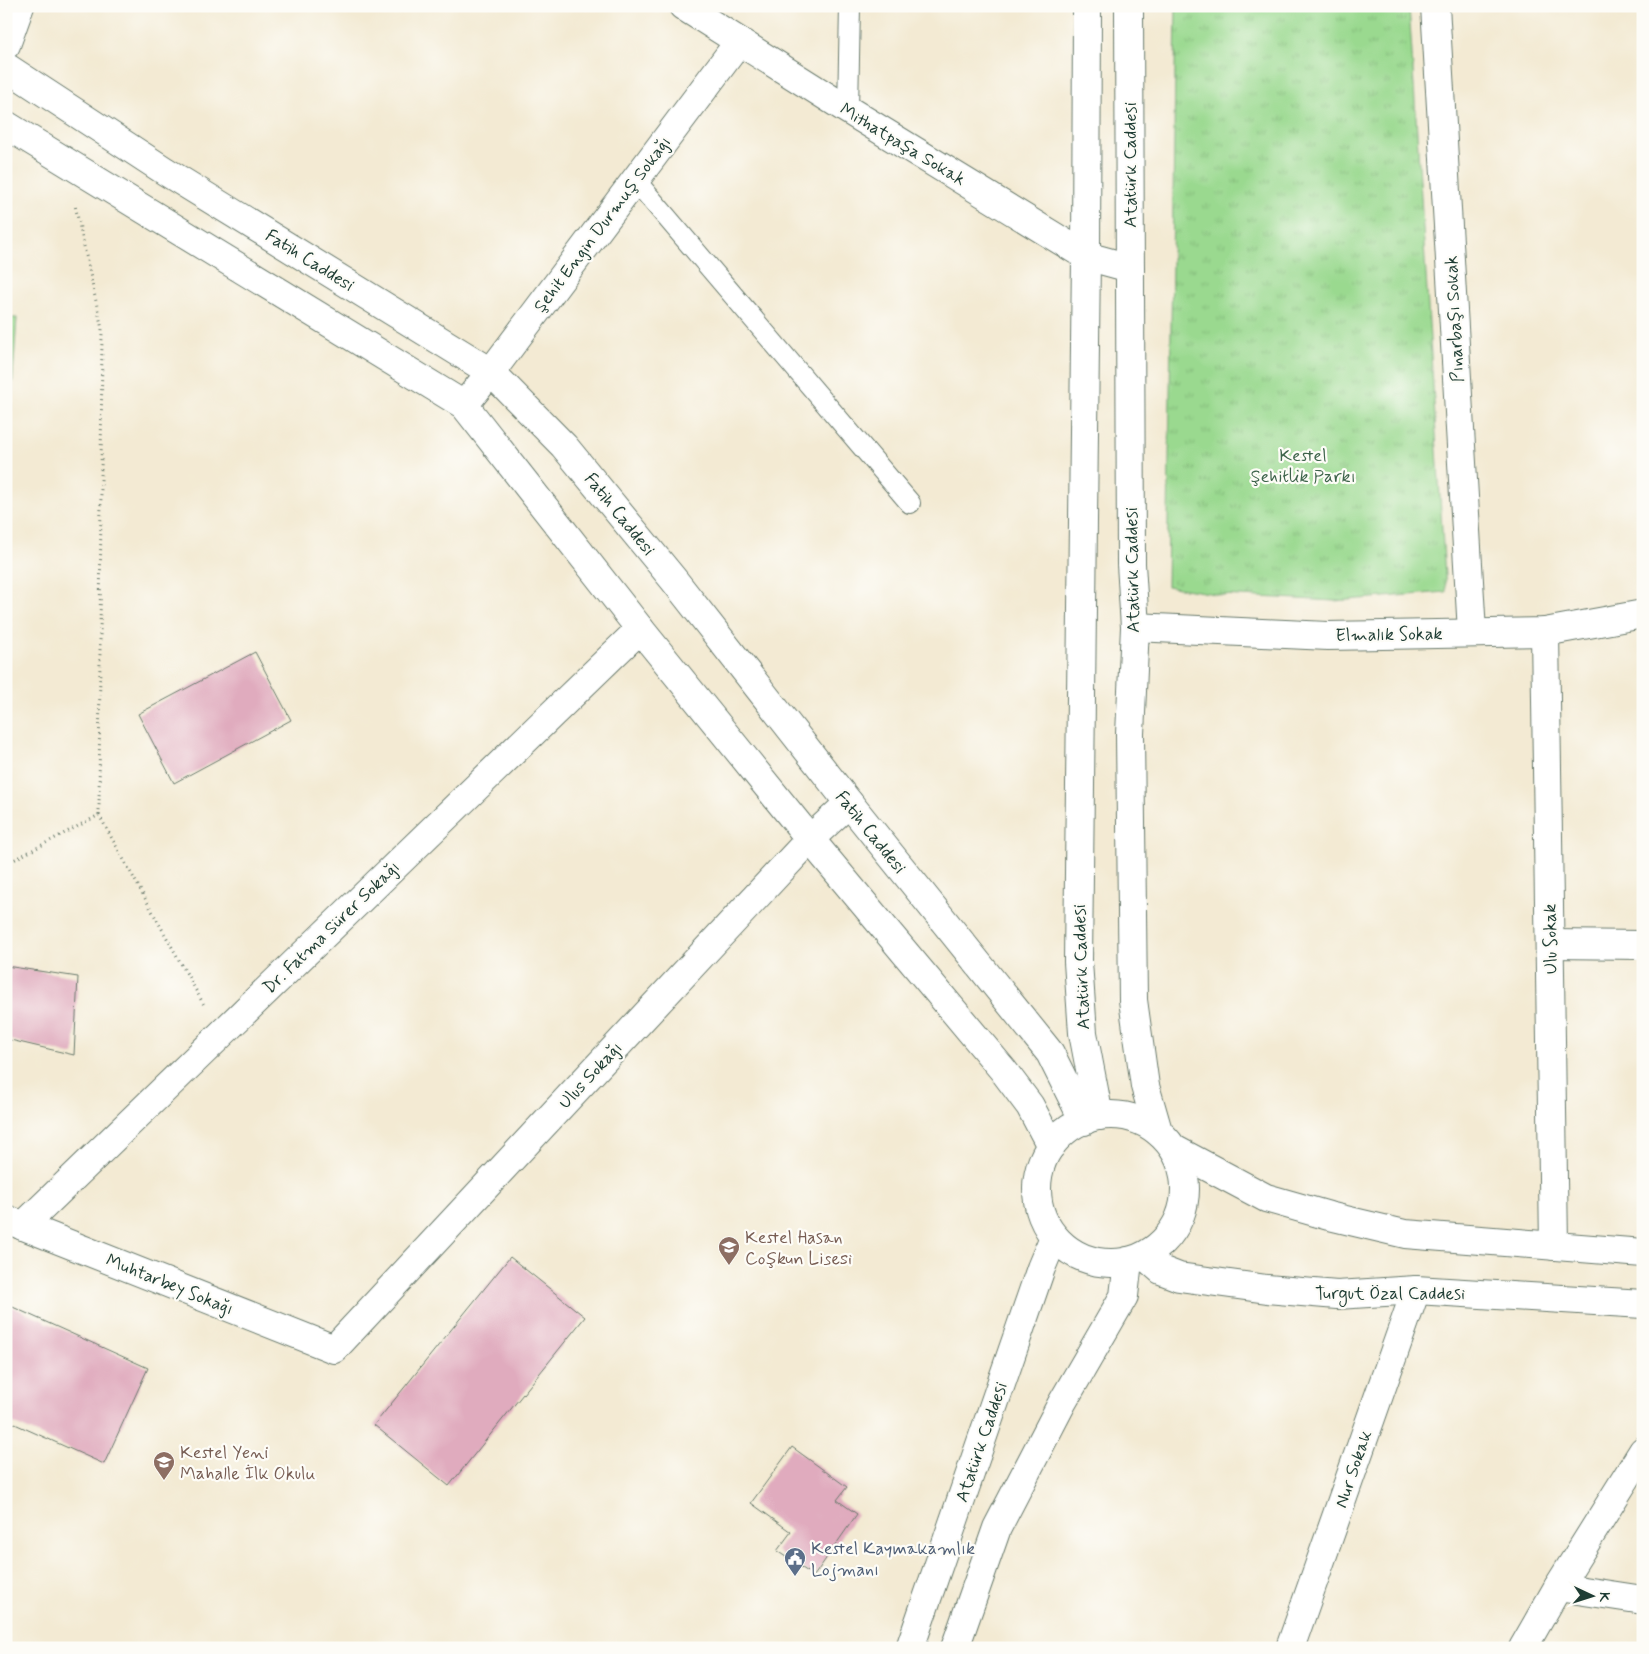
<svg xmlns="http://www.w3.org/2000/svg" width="1649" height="1654" font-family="Mynerve,sans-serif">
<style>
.park{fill:url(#park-tufts);stroke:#5c8b62}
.pitch{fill:#9ad98f;stroke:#5c8b62}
.building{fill:#e0abbe}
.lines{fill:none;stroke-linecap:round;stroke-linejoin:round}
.lane-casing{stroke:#697a6c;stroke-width:22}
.street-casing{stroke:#697a6c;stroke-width:30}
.primary-casing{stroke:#697a6c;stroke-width:30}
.path{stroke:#697a6c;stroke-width:3;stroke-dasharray:1 4;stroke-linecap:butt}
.lane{stroke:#fff;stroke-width:20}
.street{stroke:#fff;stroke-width:28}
.primary{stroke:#fff;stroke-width:28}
.labels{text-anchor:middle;stroke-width:4.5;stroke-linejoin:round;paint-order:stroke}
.street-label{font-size:18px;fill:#1f3d34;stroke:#fdfcf7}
.park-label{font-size:18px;fill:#3e644b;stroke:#fdfcf7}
.education-label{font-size:18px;fill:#785e54;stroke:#fdfcf7;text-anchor:start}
.service-label{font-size:18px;fill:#4e5e75;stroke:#fdfcf7;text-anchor:start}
</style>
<defs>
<pattern id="park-tufts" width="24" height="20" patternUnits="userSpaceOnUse" patternTransform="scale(1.25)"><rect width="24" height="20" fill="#9ad98f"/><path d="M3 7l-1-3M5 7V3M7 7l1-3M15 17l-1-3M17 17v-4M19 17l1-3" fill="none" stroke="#84bb7c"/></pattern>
</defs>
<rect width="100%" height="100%" fill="#fdfcf7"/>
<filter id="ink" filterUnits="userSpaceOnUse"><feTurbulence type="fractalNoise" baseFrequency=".02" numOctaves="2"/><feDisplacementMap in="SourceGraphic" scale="10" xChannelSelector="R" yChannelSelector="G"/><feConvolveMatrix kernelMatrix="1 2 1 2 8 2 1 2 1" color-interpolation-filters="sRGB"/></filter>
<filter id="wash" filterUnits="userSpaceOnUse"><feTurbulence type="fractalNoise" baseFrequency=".0096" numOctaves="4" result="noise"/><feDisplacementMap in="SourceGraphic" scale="20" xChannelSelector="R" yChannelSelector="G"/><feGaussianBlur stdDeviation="1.12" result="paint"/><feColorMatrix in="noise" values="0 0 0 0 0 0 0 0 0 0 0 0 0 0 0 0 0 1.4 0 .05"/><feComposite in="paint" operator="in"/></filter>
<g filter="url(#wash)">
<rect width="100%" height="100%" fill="#f3ead3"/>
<path class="park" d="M1176 6H1409L1446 592 1335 601 1221 595 1167 586Z"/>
<path class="pitch" d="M6 318H17L6 479Z"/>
<g id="blocks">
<g class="building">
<path d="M255 652 291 720 174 783 138 714Z"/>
<path d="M6 966 78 977 74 1055 6 1039Z"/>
<path d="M510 1257 585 1317 449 1486 374 1425Z"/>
<path d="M6 1304 148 1368 104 1464 6 1420Z"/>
<path d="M792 1447 847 1487 837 1500 857 1514 814 1576 777 1551 791 1532 751 1503Z"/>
</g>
</g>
</g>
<g filter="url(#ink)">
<use href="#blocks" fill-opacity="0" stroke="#697a6c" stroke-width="1"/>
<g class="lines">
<g class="lane-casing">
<g id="lane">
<path d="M848 110 850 6"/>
<path d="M635 180 910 503"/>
</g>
</g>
<g class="street-casing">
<g id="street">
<path d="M683 6 848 110 1086 256 1130 268"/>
<path d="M1435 6 1472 632"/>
<path d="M6 45 20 6"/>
<path d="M464 405 491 372 739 42"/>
<path d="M1135 627 1328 636 1545 632 1643 614"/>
<path d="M1545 632 1554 1246"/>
<path d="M1550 944 1643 945"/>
<path d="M6 1219 334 1349 810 839 849 803"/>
<path d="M23 1226 640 629"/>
<path d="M1558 1587 1643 1600"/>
<path d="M1290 1648 1416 1290"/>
<path d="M1523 1648 1558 1587 1643 1451"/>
</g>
</g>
<g class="primary-casing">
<g id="primary">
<path d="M1087 6 1086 256 1078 962 1083 1033 1099 1116"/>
<path d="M1129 6 1131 564 1135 627 1130 734 1133 1000 1145 1086 1158 1131"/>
<path d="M6 67 165 171 491 372 564 446 674 580 849 803 1050 1053 1084 1121"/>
<path d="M6 125 464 405 640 629 810 839 1003 1070 1030 1106 1051 1146"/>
<circle cx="1111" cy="1189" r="74"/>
<path d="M1174 1149 1266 1198 1329 1216 1405 1234 1643 1253"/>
<path d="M1145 1256 1161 1270 1179 1277 1267 1289 1337 1295 1416 1290 1643 1304"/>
<path d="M910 1648 1041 1268 1054 1237"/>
<path d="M955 1648 997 1528 1062 1403 1124 1296 1128 1261"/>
</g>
</g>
<g class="path">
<path d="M99 815 204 1005"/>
<path d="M6 864 99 815 102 329 75 205"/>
</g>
<use href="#lane" class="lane"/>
<use href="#street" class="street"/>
<use href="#primary" class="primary"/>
</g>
</g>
<defs>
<g id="school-pin" transform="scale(1.125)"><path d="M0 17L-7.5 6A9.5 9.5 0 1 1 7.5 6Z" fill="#8d6e63" stroke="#fdfcf7"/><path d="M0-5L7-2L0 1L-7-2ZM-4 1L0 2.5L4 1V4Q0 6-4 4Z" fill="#fff"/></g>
<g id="civic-pin" transform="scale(1.125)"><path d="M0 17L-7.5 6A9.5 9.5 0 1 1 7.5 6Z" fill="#5c6f8a" stroke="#fdfcf7"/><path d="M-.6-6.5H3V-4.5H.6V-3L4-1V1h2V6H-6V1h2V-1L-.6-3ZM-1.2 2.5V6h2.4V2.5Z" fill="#fff"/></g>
</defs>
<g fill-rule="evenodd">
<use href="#school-pin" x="729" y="1247"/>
<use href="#school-pin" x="164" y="1462"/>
<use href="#civic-pin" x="795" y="1558"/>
</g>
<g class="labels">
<g class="street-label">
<text transform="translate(903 144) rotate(31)" y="6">Mithatpaşa Sokak</text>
<text transform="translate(1130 165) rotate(-90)" y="6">Atatürk Caddesi</text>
<text transform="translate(602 224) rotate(-53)" y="6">Şehit Engin Durmuş Sokağı</text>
<text transform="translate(310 260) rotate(32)" y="6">Fatih Caddesi</text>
<text transform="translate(1454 319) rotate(-93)" y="6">Pınarbaşı Sokak</text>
<text transform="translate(620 514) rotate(51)" y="6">Fatih Caddesi</text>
<text transform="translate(1132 570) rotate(-91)" y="6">Atatürk Caddesi</text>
<text transform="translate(1389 634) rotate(-1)" y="6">Elmalık Sokak</text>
<text transform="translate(871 832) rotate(51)" y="6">Fatih Caddesi</text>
<text transform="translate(331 927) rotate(-44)" y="6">Dr. Fatma Sürer Sokağı</text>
<text transform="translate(1550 939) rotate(-91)" y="6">Ulu Sokak</text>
<text transform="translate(1081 967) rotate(-92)" y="6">Atatürk Caddesi</text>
<text transform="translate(590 1075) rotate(-47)" y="6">Ulus Sokağı</text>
<text transform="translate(170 1284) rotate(22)" y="6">Muhtarbey Sokağı</text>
<text x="1390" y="1299">Turgut Özal Caddesi</text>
<text transform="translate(981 1442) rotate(-71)" y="6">Atatürk Caddesi</text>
<text transform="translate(1353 1469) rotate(-71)" y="6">Nur Sokak</text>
</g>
<g class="park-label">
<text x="1303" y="461">Kestel<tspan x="1303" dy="21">Şehitlik Parkı</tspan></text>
</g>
<g class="education-label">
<text x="745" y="1243">Kestel Hasan<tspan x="745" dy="21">Coşkun Lisesi</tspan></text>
<text x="180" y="1458">Kestel Yeni<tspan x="180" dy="21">Mahalle İlk Okulu</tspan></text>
</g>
<g class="service-label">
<text x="811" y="1554">Kestel Kaymakamlık<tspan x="811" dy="21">Lojmanı</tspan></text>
</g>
</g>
<rect width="1649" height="1654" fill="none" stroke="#fdfcf7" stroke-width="25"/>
<g transform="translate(1592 1596) rotate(94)" stroke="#fdfcf7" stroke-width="4" paint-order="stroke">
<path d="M0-4L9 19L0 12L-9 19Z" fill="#1f3d34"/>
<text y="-8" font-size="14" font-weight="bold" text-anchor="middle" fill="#1f3d34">K</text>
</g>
</svg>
